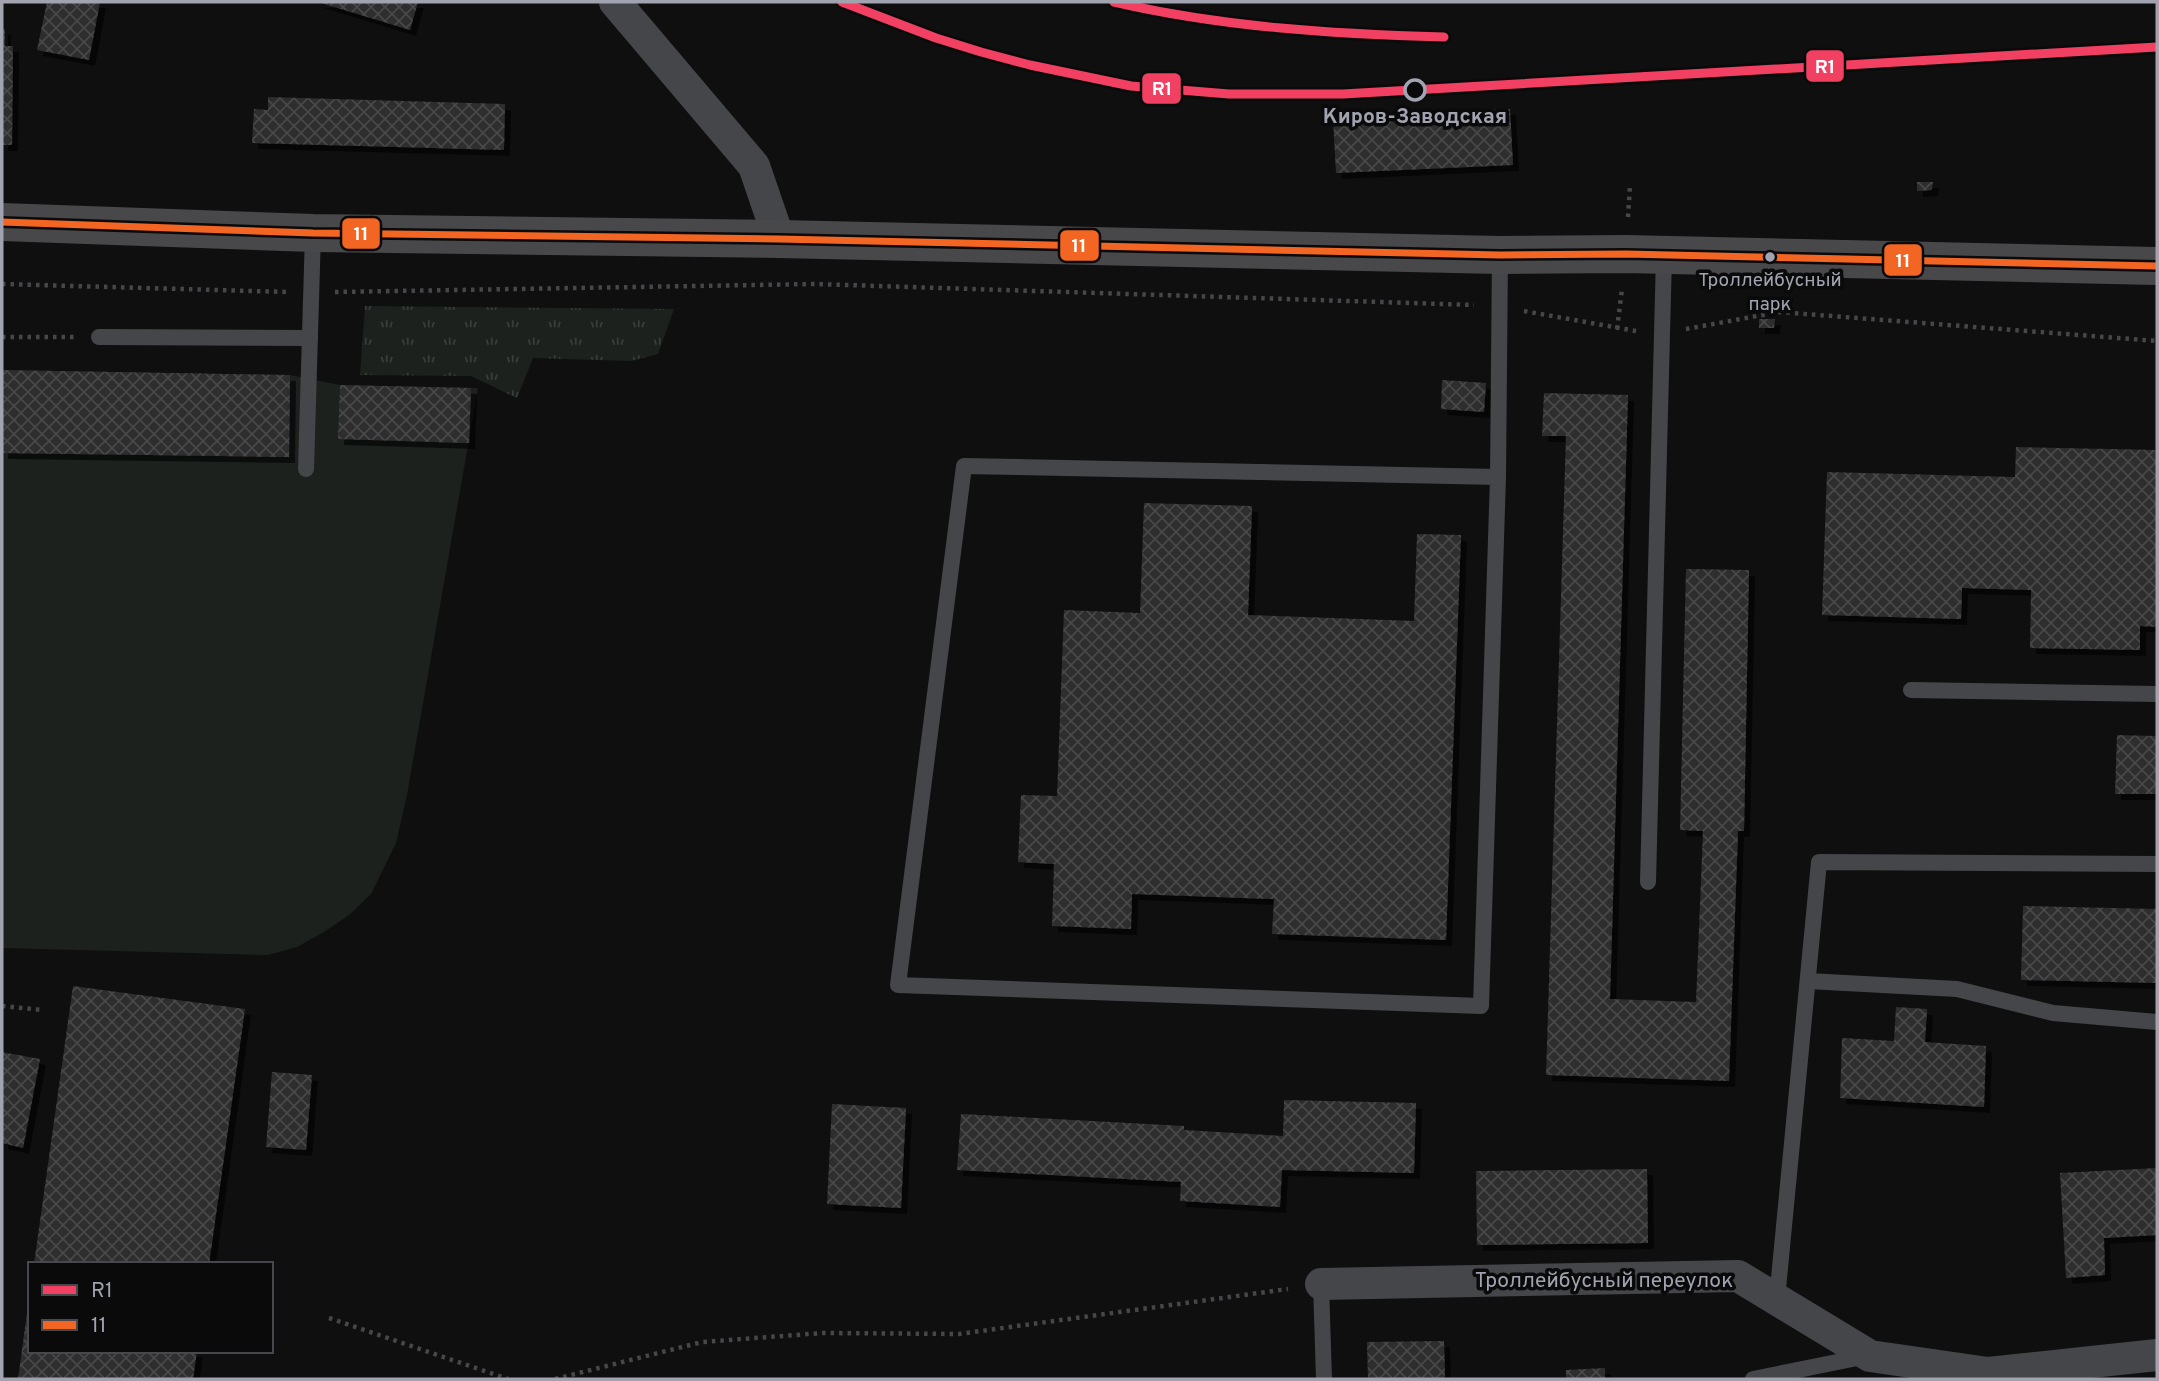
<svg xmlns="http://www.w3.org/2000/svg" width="2159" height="1381" font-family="Overpass,sans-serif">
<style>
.grass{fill:url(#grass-tufts)}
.green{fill:#1c211d}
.building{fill:url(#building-cross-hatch);filter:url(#shadow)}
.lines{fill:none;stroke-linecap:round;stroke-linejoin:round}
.path{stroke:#47474a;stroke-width:4.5;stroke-dasharray:3.5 5;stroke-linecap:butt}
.lane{stroke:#454649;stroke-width:16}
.street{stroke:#454649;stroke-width:32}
.primary{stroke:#48484b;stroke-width:38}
.bus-1-casing{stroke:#0a0a0b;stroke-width:12}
.bus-1{stroke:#f26522;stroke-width:7}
.rail-1-casing{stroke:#0a0a0b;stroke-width:14}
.rail-1{stroke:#f24062;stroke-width:9}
.stop-dot{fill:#0a0a0b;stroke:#a1a4b0;stroke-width:3.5}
.bus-dot{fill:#a1a4b0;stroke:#0a0a0b;stroke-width:2.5}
.labels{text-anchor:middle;stroke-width:7;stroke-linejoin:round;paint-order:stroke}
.bus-label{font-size:19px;fill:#a1a4b0;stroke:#0a0a0b}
.stop-label{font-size:21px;font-weight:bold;fill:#a1a4b0;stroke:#0a0a0b}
.street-label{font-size:21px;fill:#a1a4b0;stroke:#0a0a0b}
.line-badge{stroke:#0a0a0b;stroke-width:2.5}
.badge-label{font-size:19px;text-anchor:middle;font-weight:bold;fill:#fff}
</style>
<defs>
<pattern id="grass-tufts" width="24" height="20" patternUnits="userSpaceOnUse" patternTransform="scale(1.75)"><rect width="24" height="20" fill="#1c211d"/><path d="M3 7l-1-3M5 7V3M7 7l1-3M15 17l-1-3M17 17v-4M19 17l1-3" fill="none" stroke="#3a3e3b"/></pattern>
<pattern id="building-cross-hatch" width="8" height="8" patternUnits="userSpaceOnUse" patternTransform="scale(1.75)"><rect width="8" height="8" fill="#2d2d2e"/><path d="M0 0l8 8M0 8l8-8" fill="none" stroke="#48484a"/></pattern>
<filter id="shadow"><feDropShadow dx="6" dy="6" stdDeviation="0" flood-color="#0009"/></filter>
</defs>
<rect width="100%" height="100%" fill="#0f0f10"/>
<path class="grass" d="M365 306 674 309 658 354 631 361 533 358 517 398 471 376 360 375Z"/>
<path class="green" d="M2 370 290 375 340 385 478 388 407 795 396 843 371 894 349 915 324 932 297 947 268 955 2 948Z"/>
<g class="building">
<path d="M47 2H100L89 60 37 50Z"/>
<path d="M318 2H418L410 30Z"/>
<path d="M2 29H5V46H13L12 145H2Z"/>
<path d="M268 97 505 104 504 150 252 143 254 109 268 110Z"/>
<path d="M1510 109 1513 165 1336 173 1333 118Z"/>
<path d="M1917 182H1933L1932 190 1917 191Z"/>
<path d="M1759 319H1775L1774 328H1759Z"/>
<path d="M2 370 290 375 289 457 2 453Z"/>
<path d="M1442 380 1486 383 1484 412 1441 409Z"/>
<path d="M340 385 471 388 469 443 338 439Z"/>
<path d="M1544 393 1628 395 1610 999 1696 1002 1703 831 1680 830 1686 569 1749 570 1744 831H1738L1729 1081 1546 1075 1566 436H1542Z"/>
<path d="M2016 447 2157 450V627L2140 626V650L2030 648 2031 590 1962 588 1961 619 1822 615 1827 472 2015 477Z"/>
<path d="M1144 503 1252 506 1248 615 1414 621 1417 534 1461 535 1446 940 1272 934 1274 899 1132 894 1131 929 1052 926 1054 864 1018 862 1021 795 1057 796 1064 610 1140 613Z"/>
<path d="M2117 735 2157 736V794H2115Z"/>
<path d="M2023 906 2157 909V983L2021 980Z"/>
<path d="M73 986 245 1009 209 1264H34Z"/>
<path d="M1896 1007 1927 1009 1925 1042 1986 1046 1984 1107 1840 1098 1842 1038 1894 1041Z"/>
<path d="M2 1052 40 1059 23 1148 2 1143Z"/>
<path d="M272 1072 312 1075 306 1150 266 1147Z"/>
<path d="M1284 1100 1416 1103 1414 1173 1282 1170 1280 1207 1180 1201 1181 1182 957 1170 961 1114 1184 1126V1130L1283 1136Z"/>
<path d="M832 1104 906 1108 901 1208 827 1204Z"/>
<path d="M2157 1168V1235L2104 1238 2105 1275 2066 1278 2060 1173Z"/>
<path d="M1647 1169 1648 1243 1477 1245 1476 1171Z"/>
<path d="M28 1306 30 1351H197L193 1379H18Z"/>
<path d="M1444 1341 1445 1379H1368L1367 1342Z"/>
<path d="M1605 1368V1379H1566V1370Z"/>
</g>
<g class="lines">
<g class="path">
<path d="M1628 217 1630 185"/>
<path d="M2 284 288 292"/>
<path d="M335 292 815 284 1474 305"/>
<path d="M1524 311 1636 331"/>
<path d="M1617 329 1622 289"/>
<path d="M1686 329 1779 312 2157 341"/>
<path d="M2 337H74"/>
<path d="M2 1006 42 1010"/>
<path d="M329 1318 508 1379"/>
<path d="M555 1379 702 1342 823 1333 959 1334 1288 1289"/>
</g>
<g class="lane">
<path d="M99 337 310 338"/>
<path d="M306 469 313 233"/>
<path d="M1498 477 1481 1006 898 985 964 466 1498 477 1500 255"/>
<path d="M1911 690 2157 694"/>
<path d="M1648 882 1664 256"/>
<path d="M1808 981 1957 989 2053 1013 2157 1022"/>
<path d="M1321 1284 1324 1379"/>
<path d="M1777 1299 1819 862 2157 864"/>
<path d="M1753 1379 1867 1356"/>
</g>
<g class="street">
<path d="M615 2 754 166 779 239"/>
<path d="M1321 1284 1738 1276 1870 1356 1988 1373 2157 1355"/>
</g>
<path class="primary" d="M2 222 313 233 779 239 1500 255 1626 254 2157 266"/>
<g class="bus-1-casing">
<path id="bus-1" d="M2 222 313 233 779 239 1500 255 1626 254 2157 266"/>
</g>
<use href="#bus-1" class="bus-1"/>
<g class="rail-1-casing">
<g id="rail-1">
<path d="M842 2 936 38 981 52 1030 65 1131 86 1229 94H1343L2157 47"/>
<path d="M1114 2C1222 27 1333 34 1444 37"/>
</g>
</g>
<use href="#rail-1" class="rail-1"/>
</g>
<circle class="stop-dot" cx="1415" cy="90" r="10"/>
<circle class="bus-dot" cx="1770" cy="257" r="6"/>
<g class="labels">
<g class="bus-label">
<text x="1770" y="286">Троллейбусный<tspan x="1770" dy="24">парк</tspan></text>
</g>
<g class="stop-label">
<text x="1415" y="123">Киров-Заводская</text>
</g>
<g class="street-label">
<text x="1604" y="1287">Троллейбусный переулок</text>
</g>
</g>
<g class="line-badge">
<rect x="1805" y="49" width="40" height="34" rx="7" fill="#f24062"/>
<rect x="1141" y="72" width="41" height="33" rx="7" fill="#f24062"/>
<rect x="341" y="217" width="40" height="33" rx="7" fill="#f26522"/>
<rect x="1059" y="229" width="41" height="33" rx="7" fill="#f26522"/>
<rect x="1883" y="243" width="40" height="34" rx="7" fill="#f26522"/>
</g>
<g class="badge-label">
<text x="1825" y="73">R1</text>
<text x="1162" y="95">R1</text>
<text x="361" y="240">11</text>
<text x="1079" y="252">11</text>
<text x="1903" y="267">11</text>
</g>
<rect width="2159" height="1381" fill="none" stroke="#a1a4b0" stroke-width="7"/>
<rect x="28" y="1262" width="245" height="91" fill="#0a0a0b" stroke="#46484d" stroke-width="2"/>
<rect x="42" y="1285" width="35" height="10" fill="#f24062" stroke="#46484d" stroke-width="2"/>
<text x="91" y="1297" font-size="21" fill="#a1a4b0">R1</text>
<rect x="42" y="1320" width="35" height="10" fill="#f26522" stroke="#46484d" stroke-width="2"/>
<text x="91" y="1332" font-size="21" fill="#a1a4b0">11</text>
</svg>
